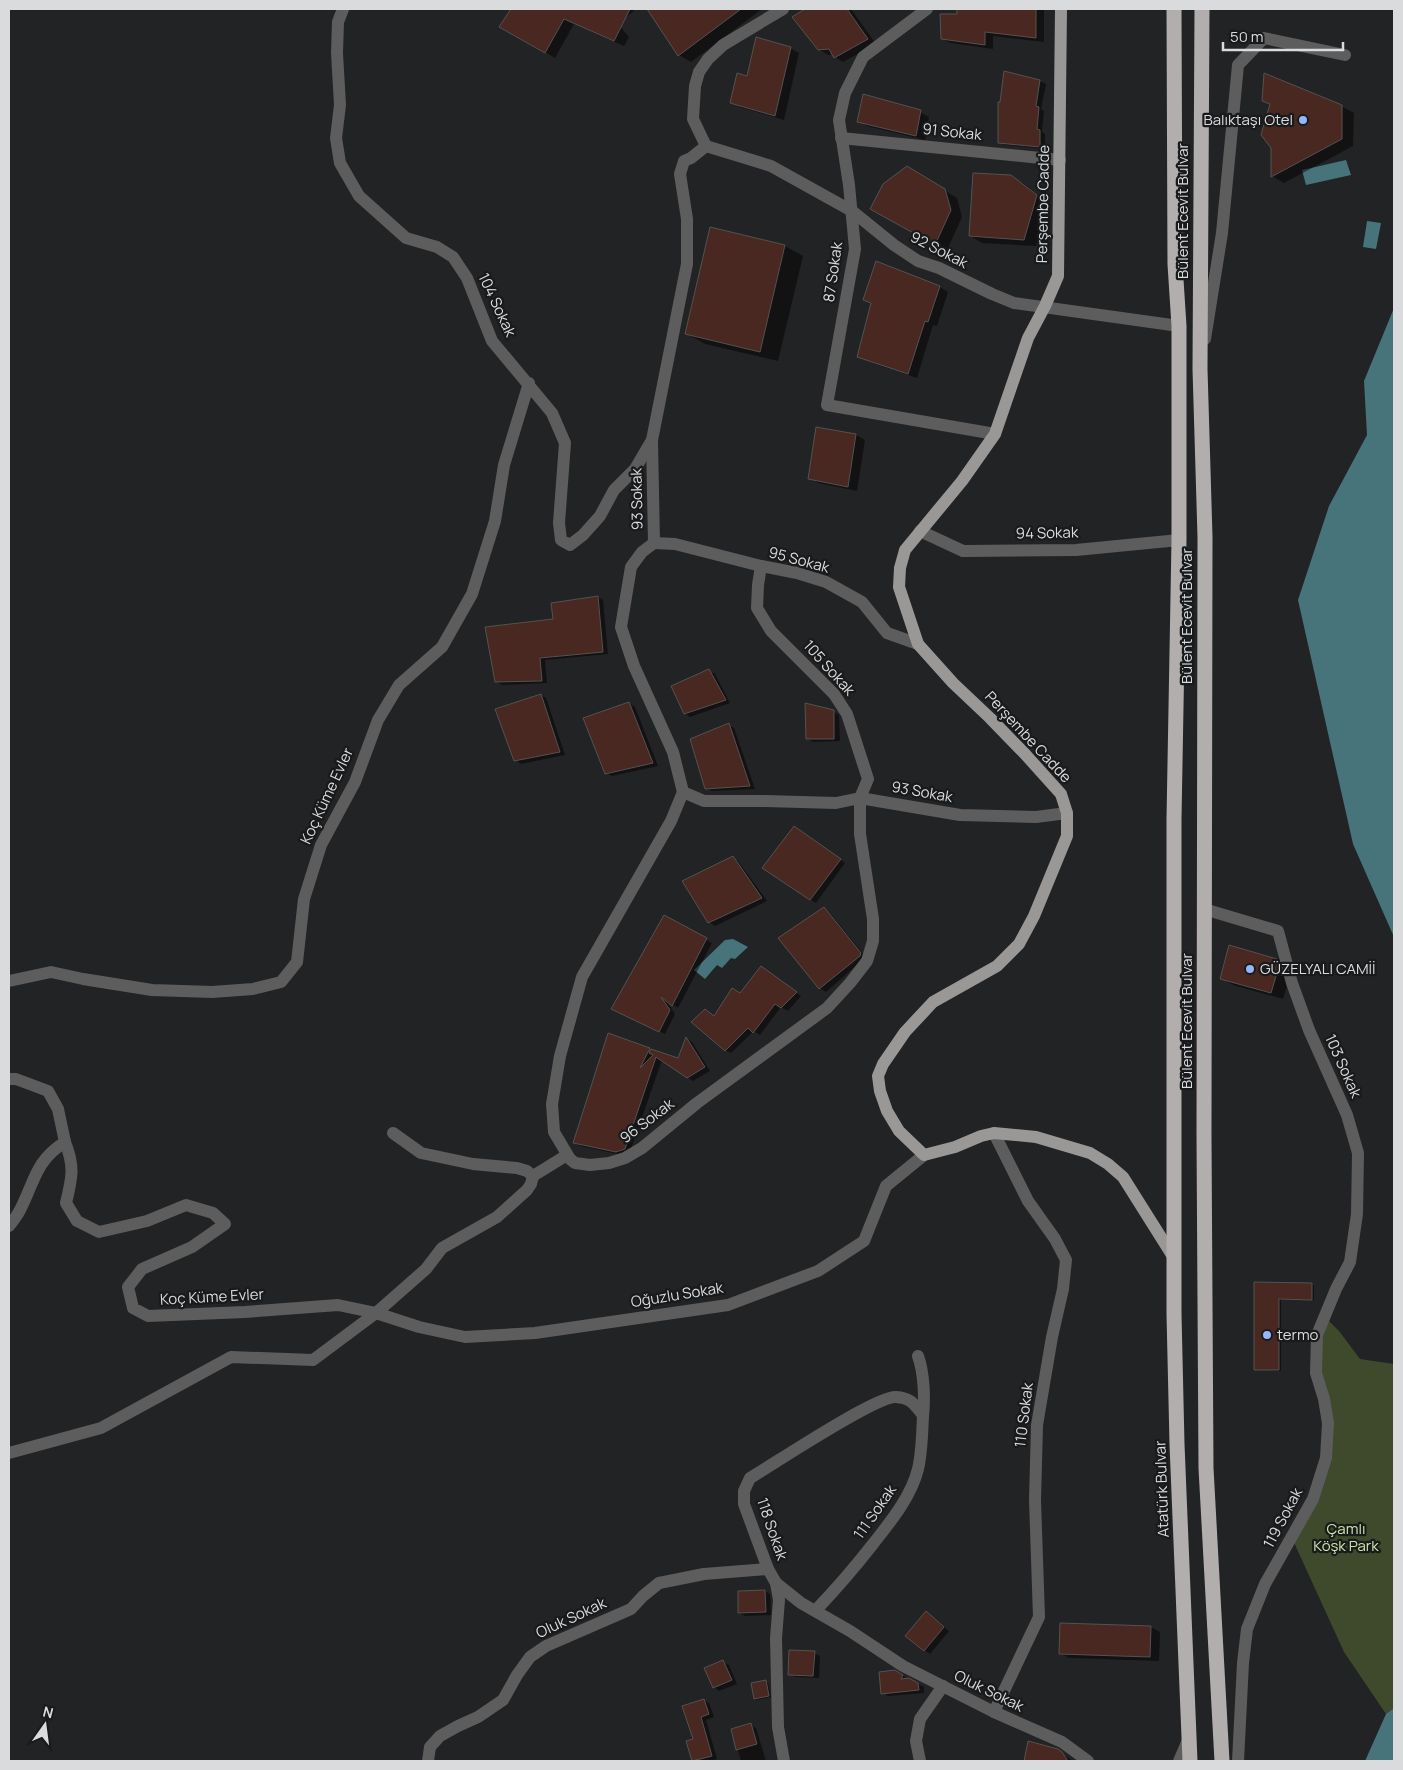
<svg xmlns="http://www.w3.org/2000/svg" width="1403" height="1770" font-family="Manrope,sans-serif">
<style>
.green{fill:#3f492c}
.water{fill:#47737a}
.shadow{fill:#0007}
.building{fill:#482820;stroke:#545251}
.lines{fill:none;stroke-linecap:round;stroke-linejoin:round}
.minor{stroke:#5e5d5d;stroke-width:12}
.major{stroke:#9a9797;stroke-width:12}
.highway{stroke:#b1aead;stroke-width:15}
.poi-dot{fill:#93b7fd;stroke:#181a1b;stroke-width:2}
.labels{text-anchor:middle;stroke-width:4.5;stroke-linejoin:round;paint-order:stroke}
.poi-label{font-size:15px;fill:#dadbdc;stroke:#181a1b;text-anchor:start}
.street-label{font-size:15px;fill:#dadbdc;stroke:#181a1b}
.park-label{font-size:15px;fill:#cee3a9;stroke:#181a1b}
</style>
<rect width="100%" height="100%" fill="#222325"/>
<path class="green" d="M1325 1317 1339 1331 1360 1359 1394 1364V1708L1386 1714 1344 1652 1291 1536 1326 1458 1316 1373Z"/>
<g class="water">
<path d="M1346 160 1351 175 1306 185 1302 170Z"/>
<path d="M1367 221 1381 223 1376 249 1363 247Z"/>
<path d="M1394 308V937L1353 844 1298 600 1329 506 1367 435 1364 381Z"/>
<path d="M733 939 748 947 735 959 731 958 722 968 717 965 705 979 694 970 725 940Z"/>
<path d="M1394 1708V1761H1365L1386 1714Z"/>
</g>
<g class="shadow">
<path d="M512 9H636L618 24 629 37 624 46 574 24 555 58 501 26Z"/>
<path d="M648 9H762L691 62 679 55Z"/>
<path d="M808 9H851L876 44 843 62 835 57 833 54 828 55 819 49 794 17Z"/>
<path d="M958 9H1044V42L993 36V49L951 43 942 39 958 15Z"/>
<path d="M790 48 799 53 784 120 740 107 731 102 748 77Z"/>
<path d="M1005 73 1040 81 1046 84 1041 109 1044 111 1042 132 1045 134V149L1005 145 999 142Z"/>
<path d="M1341 106 1354 113 1353 146 1284 183 1272 176V148Z"/>
<path d="M920 112 929 117 925 140 867 126 858 121Z"/>
<path d="M907 168 957 198 962 217 947 250 872 209Z"/>
<path d="M1010 176 1023 183 1048 203 1036 246 982 243 970 236Z"/>
<path d="M785 246 803 256 778 361 705 344 686 333Z"/>
<path d="M877 262 940 287 948 292 937 326 933 325 917 378 867 361 858 356 872 304Z"/>
<path d="M817 428 856 435 865 440 857 491 818 483 809 478Z"/>
<path d="M598 597 603 600 608 654 545 660 547 683 502 685 496 681 554 620Z"/>
<path d="M709 671 715 674 730 703 690 717 685 713Z"/>
<path d="M541 695 546 698 565 755 521 764 515 760Z"/>
<path d="M629 703 635 707 658 766 612 776 606 773Z"/>
<path d="M833 711 839 715 840 741 813 742 807 738Z"/>
<path d="M728 724 734 728 755 789 712 791 706 788Z"/>
<path d="M800 830 845 863 816 903 810 899Z"/>
<path d="M733 857 738 861 767 901 715 926 709 922Z"/>
<path d="M824 908 829 912 866 957 826 992 820 988 780 938Z"/>
<path d="M664 917 712 943 678 1008 666 1000 675 1014 665 1034 618 1011Z"/>
<path d="M1277 960 1289 967 1291 973 1283 999 1233 985 1221 978Z"/>
<path d="M767 971 801 996 788 1011 781 1007 760 1035 754 1031 731 1053 725 1050 715 1017Z"/>
<path d="M609 1035 678 1060 687 1039 692 1042 710 1071 693 1081 662 1060 630 1152 622 1155 580 1146 574 1143Z"/>
<path d="M1256 1283 1311 1284 1314 1285V1300H1281V1371L1255 1369Z"/>
<path d="M765 1591 770 1594 771 1615 745 1616 740 1613Z"/>
<path d="M931 1616 949 1631 930 1654 924 1650Z"/>
<path d="M1151 1627 1160 1632 1159 1661 1069 1658 1060 1653Z"/>
<path d="M814 1653 820 1656 819 1678 795 1677 789 1674Z"/>
<path d="M723 1662 729 1665 737 1684 719 1691 714 1687Z"/>
<path d="M895 1672 924 1687V1693L888 1696 883 1693Z"/>
<path d="M766 1681 768 1683 771 1697 757 1700 755 1699Z"/>
<path d="M703 1700 709 1703 714 1717 706 1720 717 1759 710 1761H693L687 1742 695 1740Z"/>
<path d="M750 1725 756 1728 766 1761H741L732 1730Z"/>
<path d="M1057 1750 1073 1761H1026L1025 1760Z"/>
</g>
<g class="building">
<path d="M511 9H630L614 41 564 19 545 53 499 27Z"/>
<path d="M647 9H741L678 56Z"/>
<path d="M805 9H847L868 39 834 58 829 49 818 50 792 17Z"/>
<path d="M957 9H1036V38L985 32V45L941 39 940 14H957Z"/>
<path d="M756 37 791 47 775 116 730 103 737 73 747 76Z"/>
<path d="M1004 71 1040 80 1036 106 1039 107 1037 129 1040 130V147L998 143V102H1000Z"/>
<path d="M1264 73 1342 105V139L1271 177V148L1261 135 1270 104 1262 101Z"/>
<path d="M863 94 921 110 916 136 857 122Z"/>
<path d="M907 166 945 189 951 210 935 245 870 209 883 184Z"/>
<path d="M973 173 1011 175 1037 195 1024 240 969 236Z"/>
<path d="M710 227 785 245 760 352 685 334Z"/>
<path d="M876 261 940 286 928 322 925 321 908 374 857 357 871 303 863 300Z"/>
<path d="M816 427 856 434 848 487 808 479Z"/>
<path d="M598 596 603 652 540 658 542 681 495 682 485 627 553 619 551 603Z"/>
<path d="M709 669 726 700 684 714 671 686Z"/>
<path d="M541 694 560 752 514 761 495 709Z"/>
<path d="M629 702 653 763 605 774 583 718Z"/>
<path d="M805 703 834 710V739H806Z"/>
<path d="M729 723 750 786 705 789 690 739Z"/>
<path d="M794 826 841 859 810 900 762 868Z"/>
<path d="M733 856 762 898 708 923 682 881Z"/>
<path d="M824 907 861 953 860 956 819 989 778 938Z"/>
<path d="M664 915 707 938 672 1006 661 997 670 1010 659 1032 611 1009Z"/>
<path d="M1229 945 1277 959 1279 966 1271 993 1220 979Z"/>
<path d="M761 966 797 992 781 1008 775 1004 753 1033 748 1028 725 1051 691 1022 705 1009 714 1016 732 988 740 993Z"/>
<path d="M608 1033 650 1048 640 1068 653 1055 649 1053 651 1049 678 1058 686 1037 705 1067 687 1078 656 1057 625 1149 616 1152 573 1143Z"/>
<path d="M1254 1282 1312 1283V1300L1279 1299V1370H1254Z"/>
<path d="M765 1590 766 1612 738 1613V1591Z"/>
<path d="M926 1611 944 1627 924 1651 905 1636Z"/>
<path d="M1060 1623 1151 1626 1150 1657 1059 1654Z"/>
<path d="M789 1650 815 1651 813 1676 788 1675Z"/>
<path d="M723 1660 732 1680 713 1688 704 1668Z"/>
<path d="M895 1670 903 1675 901 1679 909 1678 918 1683 919 1690 881 1694 879 1672Z"/>
<path d="M766 1680 769 1696 754 1699 751 1683Z"/>
<path d="M704 1699 709 1714 701 1717 712 1756 692 1761 686 1741 693 1739 682 1706Z"/>
<path d="M751 1723 757 1744 736 1750 731 1729Z"/>
<path d="M1028 1741 1058 1749 1062 1752 1068 1761H1024Z"/>
</g>
<g class="lines">
<g class="minor">
<path d="M343 9 338 22 337 53 340 105 336 138 340 163 359 196 406 238 437 247 453 257 467 278 492 341 552 413 565 443 559 523 561 540 570 545 583 535 600 516 614 490 635 469 652 440"/>
<path d="M927 9 863 57 845 93 839 120 849 185 855 249 827 405 995 434"/>
<path d="M841 138 1060 160"/>
<path d="M706 146 771 166 852 211 894 245 918 261 939 268 992 294 1014 303 1179 326"/>
<path d="M1205 339 1222 233 1238 65 1264 38 1345 55"/>
<path d="M920 531 963 551 1076 550 1179 540"/>
<path d="M654 543 642 552 631 567 621 627 634 666 673 752 683 792 704 801H765L836 803 860 798 960 815 1036 817 1067 813"/>
<path d="M654 543 652 440 687 264V219L680 174 684 161 691 158 706 146 693 119 695 86 699 72 708 59 723 45 783 9"/>
<path d="M654 543 675 544 761 566 797 573 826 582 862 602 887 633 918 644"/>
<path d="M683 792 671 821 582 977 560 1056 552 1104 554 1132 570 1159 575 1163 590 1165 609 1163 625 1158 642 1148 697 1103 827 1008 850 983 867 961 873 941V919L860 834V798L868 779 847 714 834 694 771 631 757 608 758 585 761 566"/>
<path d="M1204 909 1278 931 1292 983 1309 1030 1347 1115 1358 1153 1357 1214 1350 1262 1336 1289 1317 1335 1316 1373 1324 1399 1328 1423 1326 1458 1313 1499 1265 1584 1247 1629 1243 1663 1238 1761"/>
<path d="M9 981 51 972 83 979 152 990 212 992 253 989 281 982 297 962 304 899 321 845 355 782 378 720 399 685 442 647 472 594 495 521 504 465 529 383"/>
<path d="M9 1079H16L48 1091 58 1109 65 1142"/>
<path d="M533 1176 567 1155"/>
<path d="M9 1226C13 1221 17 1216 20 1210 35 1181 35 1161 65 1142 75 1167 72 1178 66 1203L77 1221 99 1232 147 1221 186 1205 213 1213 225 1224 192 1247 142 1269 128 1287 133 1308 148 1316 245 1312 338 1305 376 1313 419 1327 465 1337 535 1333 728 1305 818 1271 864 1241 886 1186 924 1155"/>
<path d="M9 1453 101 1428 231 1357 313 1360 376 1313 426 1269 442 1248 497 1217 527 1190 531 1184 533 1176 527 1171 517 1168 473 1164 421 1153 393 1133"/>
<path d="M776 1583 801 1603 850 1631 903 1666 994 1712 1062 1742 1088 1761"/>
<path d="M816 1610C836 1589 855 1567 873 1544 891 1521 911 1497 918 1469 922 1452 922 1434 923 1416 925 1398 924 1373 918 1356"/>
<path d="M994 1712 1039 1617 1035 1500 1037 1425 1052 1337 1063 1289 1066 1260 1055 1239 1028 1201 994 1133"/>
<path d="M428 1761 430 1747 440 1736 458 1726 478 1717 503 1700 517 1675 530 1657 546 1646 631 1609 643 1596 659 1583 704 1574 768 1569"/>
<path d="M784 1761 778 1727 776 1638 779 1600 776 1583 768 1569 744 1504V1491L750 1478C774 1464 875 1396 896 1397 911 1398 914 1404 923 1415"/>
<path d="M920 1761 916 1741 920 1719 943 1686"/>
<path d="M1179 1761 1188 1740"/>
</g>
<path class="major" d="M1061 9 1058 276 1045 306 1028 338 995 434 962 481 905 550 900 568 899 587 918 644 953 683 990 718 1025 754 1061 794 1067 813V836L1034 916 1019 944 997 966 933 1002 905 1032 883 1064 878 1076 880 1091 887 1111 899 1131 924 1155 955 1147 981 1136 994 1133 1036 1137 1090 1153 1108 1164 1123 1177 1174 1258"/>
<g class="highway">
<path d="M1174 9 1175 264 1179 326V540L1174 819V1314L1177 1444 1190 1761"/>
<path d="M1202 9 1200 369 1205 537 1204 1135 1206 1468 1222 1761"/>
</g>
</g>
<g class="poi-dot">
<circle cx="1303" cy="120" r="5"/>
<circle cx="1250" cy="969" r="5"/>
<circle cx="1267" cy="1335" r="5"/>
</g>
<g class="labels">
<g class="poi-label">
<text x="1293" y="125" text-anchor="end">Balıktaşı Otel</text>
<text x="1260" y="974">GÜZELYALI CAMİİ</text>
<text x="1277" y="1340">termo</text>
</g>
<g class="street-label">
<text transform="translate(952 132) rotate(6)" y="5">91 Sokak</text>
<text transform="translate(1043 204) rotate(-89)" y="5">Perşembe Cadde</text>
<text transform="translate(1183 211) rotate(-90)" y="5">Bülent Ecevit Bulvar</text>
<text transform="translate(939 250) rotate(27)" y="5">92 Sokak</text>
<text transform="translate(833 272) rotate(-82)" y="5">87 Sokak</text>
<text transform="translate(497 305) rotate(65)" y="5">104 Sokak</text>
<text transform="translate(637 499) rotate(-91)" y="5">93 Sokak</text>
<text transform="translate(1047 533) rotate(-1)" y="5">94 Sokak</text>
<text transform="translate(799 560) rotate(15)" y="5">95 Sokak</text>
<text transform="translate(1187 616) rotate(-90)" y="5">Bülent Ecevit Bulvar</text>
<text transform="translate(829 668) rotate(48)" y="5">105 Sokak</text>
<text transform="translate(1028 737) rotate(47)" y="5">Perşembe Cadde</text>
<text transform="translate(922 792) rotate(10)" y="5">93 Sokak</text>
<text transform="translate(327 796) rotate(-65)" y="5">Koç Küme Evler</text>
<text transform="translate(1187 1021) rotate(-90)" y="5">Bülent Ecevit Bulvar</text>
<text transform="translate(1343 1066) rotate(66)" y="5">103 Sokak</text>
<text transform="translate(647 1121) rotate(-37)" y="5">96 Sokak</text>
<text transform="translate(677 1295) rotate(-9)" y="5">Oğuzlu Sokak</text>
<text transform="translate(212 1297) rotate(-3)" y="5">Koç Küme Evler</text>
<text transform="translate(1024 1415) rotate(-83)" y="5">110 Sokak</text>
<text transform="translate(1162 1489) rotate(-92)" y="5">Atatürk Bulvar</text>
<text transform="translate(875 1512) rotate(-55)" y="5">111 Sokak</text>
<text transform="translate(1283 1518) rotate(-62)" y="5">119 Sokak</text>
<text transform="translate(772 1529) rotate(71)" y="5">118 Sokak</text>
<text transform="translate(571 1618) rotate(-25)" y="5">Oluk Sokak</text>
<text transform="translate(989 1691) rotate(26)" y="5">Oluk Sokak</text>
</g>
<g class="park-label">
<text x="1346" y="1534">Çamlı<tspan x="1346" dy="17">Köşk Park</tspan></text>
</g>
</g>
<rect width="1403" height="1770" fill="none" stroke="#dadbdc" stroke-width="20"/>
<g transform="translate(45 1725) rotate(14)" stroke="#181a1b" stroke-width="4" paint-order="stroke">
<path d="M0-4L9 19L0 12L-9 19Z" fill="#dadbdc"/>
<text y="-8" font-size="14" font-weight="bold" text-anchor="middle" fill="#dadbdc">N</text>
</g>
<path d="M1223 42v8h120v-8" fill="none" stroke="#dadbdc" stroke-width="2.5"/>
<text x="1230" y="42" font-size="15" fill="#dadbdc" stroke="#181a1b" stroke-width="4" paint-order="stroke">50 m</text>
</svg>
